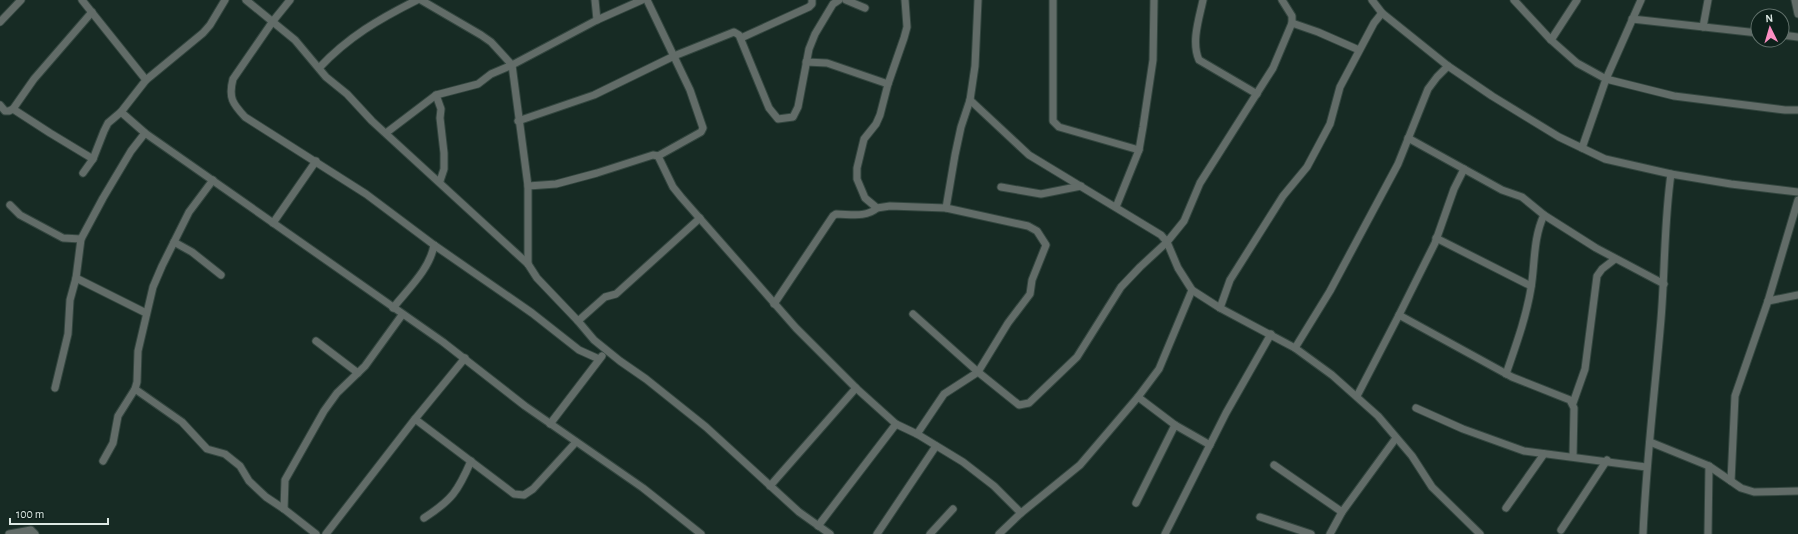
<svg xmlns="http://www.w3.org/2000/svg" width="1798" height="534" font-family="'Alegreya Sans',sans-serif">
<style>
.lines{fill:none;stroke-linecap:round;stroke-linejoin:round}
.street-casing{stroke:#33463f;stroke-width:9}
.street{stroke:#626c68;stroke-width:7}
</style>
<rect width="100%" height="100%" fill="#172b24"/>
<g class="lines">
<g class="street-casing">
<g id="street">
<path d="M82 0 146 80 121 112 145 133 443 342 525 406 643 488 701 534"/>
<path d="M246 0 295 40 326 77 347 94 372 121 528 264 537 278 578 321 594 340 620 361 646 379 706 427 799 512 830 534"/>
<path d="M290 0 273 21 233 79C228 98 233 104 245 117L366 194 434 245 532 313 579 350 599 359"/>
<path d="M421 0 481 35 491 42 512 65 528 186V264"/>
<path d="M595 0 597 20"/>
<path d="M846 0 865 8"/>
<path d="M905 0 907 27 904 38 888 84 880 115 876 124 864 139 857 168V179L865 198 877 208 890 206 946 208 1028 226 1037 231 1046 245 1032 280 1030 294 1008 323 978 372 944 394 917 434"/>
<path d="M1053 0V121L1059 127 1139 150"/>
<path d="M1203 0C1199 19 1191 42 1199 60L1257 94"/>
<path d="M1372 0 1382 13 1448 66 1492 96 1559 137 1605 159 1671 174 1731 184 1798 192"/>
<path d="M1514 0 1551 40 1577 63 1606 79 1582 148"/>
<path d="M1641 0 1606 79 1674 96 1785 110H1798"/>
<path d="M1795 0 1798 14"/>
<path d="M1632 19 1758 33"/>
<path d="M0 22 21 0"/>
<path d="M1292 23 1318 32 1359 50"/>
<path d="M1703 27 1708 0"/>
<path d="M1782 35 1798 37"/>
<path d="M741 38 809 7 812 4V0"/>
<path d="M1551 40 1577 0"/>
<path d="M806 62 827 63 888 84"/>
<path d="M319 68C348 37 379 19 417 0"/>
<path d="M146 80 203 33 210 25 225 0"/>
<path d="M436 95 441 109 440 118 444 153V169L440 181"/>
<path d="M970 100 1029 155 1161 235 1167 242 1178 268 1192 290 1220 308 1295 348 1332 375 1378 416 1412 456 1432 487 1480 534"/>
<path d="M0 105 5 111H9L13 109 34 79 92 12"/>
<path d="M13 109 50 133 93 159"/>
<path d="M518 121 594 95 674 56 734 32 739 35 769 108 778 119 793 117 798 107 809 49 815 34 833 4 839 0"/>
<path d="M386 133 436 95 478 84 491 74 512 65 597 20 642 0"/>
<path d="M1408 138 1502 190 1522 197 1544 215 1596 248 1664 284"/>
<path d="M658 156 673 187 681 197 796 328 856 388 896 424 917 434 963 462 994 486 1021 513"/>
<path d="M83 173 93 159 104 131 108 123 121 112"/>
<path d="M528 186 556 184 597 173 653 155 658 156 701 132 703 128 690 90 647 0"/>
<path d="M1001 187 1041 194 1081 186"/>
<path d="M10 205 20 215 63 238 81 239"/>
<path d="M1116 207 1139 150 1143 127 1153 60 1154 0"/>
<path d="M946 208 955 155 961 127 970 100 975 66 978 0"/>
<path d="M273 223 316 161"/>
<path d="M1436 238 1531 286"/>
<path d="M174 242 192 252 221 275"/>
<path d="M76 278 146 313"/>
<path d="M1768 301 1798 295"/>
<path d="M774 304 833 216 836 214C850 214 866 218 877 208"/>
<path d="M393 308C408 289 430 269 434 245"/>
<path d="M1220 308 1230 280 1283 196 1307 167 1330 124 1340 87 1374 23 1382 13"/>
<path d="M913 314 978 372 1019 405 1029 403 1077 357 1121 287 1140 267 1167 242 1184 221 1200 183 1273 68 1292 23V16L1282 0"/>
<path d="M1399 315 1512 377 1570 400 1574 408 1573 456"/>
<path d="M578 321 605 297 616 294 700 218"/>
<path d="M316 341 358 373"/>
<path d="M1295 348 1330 291 1398 164 1428 89 1437 77 1448 66"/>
<path d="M1506 374C1516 345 1526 318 1531 288 1535 264 1533 238 1544 215"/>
<path d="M55 388 68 334 70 300 76 278 81 239 103 198 131 151 145 133"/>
<path d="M135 389 182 422 207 449 225 454 240 466 249 481 266 497 284 509 316 534"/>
<path d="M1357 396 1399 315 1435 243 1454 189 1464 169"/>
<path d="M1138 397 1175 425"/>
<path d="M1573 403 1585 369 1597 276 1602 269 1615 259"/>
<path d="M1416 408 1463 429 1524 451 1646 467"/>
<path d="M415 419 514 494 524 495 533 489 576 442"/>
<path d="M550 424 602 356"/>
<path d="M1650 442 1709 466 1741 488 1754 492 1798 491"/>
<path d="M103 461 113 443 118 416 135 389 137 382 138 351 153 287 162 266 189 212 213 180"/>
<path d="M1274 465 1342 512"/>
<path d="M1731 481 1735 396 1768 301 1798 200"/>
<path d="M770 486 856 388"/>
<path d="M1136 503 1175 425 1210 445"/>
<path d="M1506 508 1544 454"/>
<path d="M284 509 285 480 324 411 337 393 365 366 402 315"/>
<path d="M1260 517 1311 534"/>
<path d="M424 518C452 500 458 491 471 461"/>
<path d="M818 526 896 424"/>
<path d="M1561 530 1607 460"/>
<path d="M9 534 31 530 35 534"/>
<path d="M326 534 415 419 465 358"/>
<path d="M877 534 936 446"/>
<path d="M930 534 953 509"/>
<path d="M999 534 1021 513 1080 465 1138 397 1159 369 1192 290"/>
<path d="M1165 534 1226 413 1271 334"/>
<path d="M1330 534 1342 512 1396 438"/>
<path d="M1643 534C1646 462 1655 391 1661 319 1665 271 1664 222 1671 174"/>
<path d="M1708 534 1709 466"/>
</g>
</g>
<use href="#street" class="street"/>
</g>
<g transform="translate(1770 28) rotate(355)"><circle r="19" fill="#0e211b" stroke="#61716b"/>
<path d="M0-3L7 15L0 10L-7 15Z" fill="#fc8fc2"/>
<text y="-6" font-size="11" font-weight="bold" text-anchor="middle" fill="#dde9e4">N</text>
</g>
<path d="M10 518v6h98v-6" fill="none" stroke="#dde9e4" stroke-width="2"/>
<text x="16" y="518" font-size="12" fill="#dde9e4" stroke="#0e211b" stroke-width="3" paint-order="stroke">100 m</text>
</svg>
